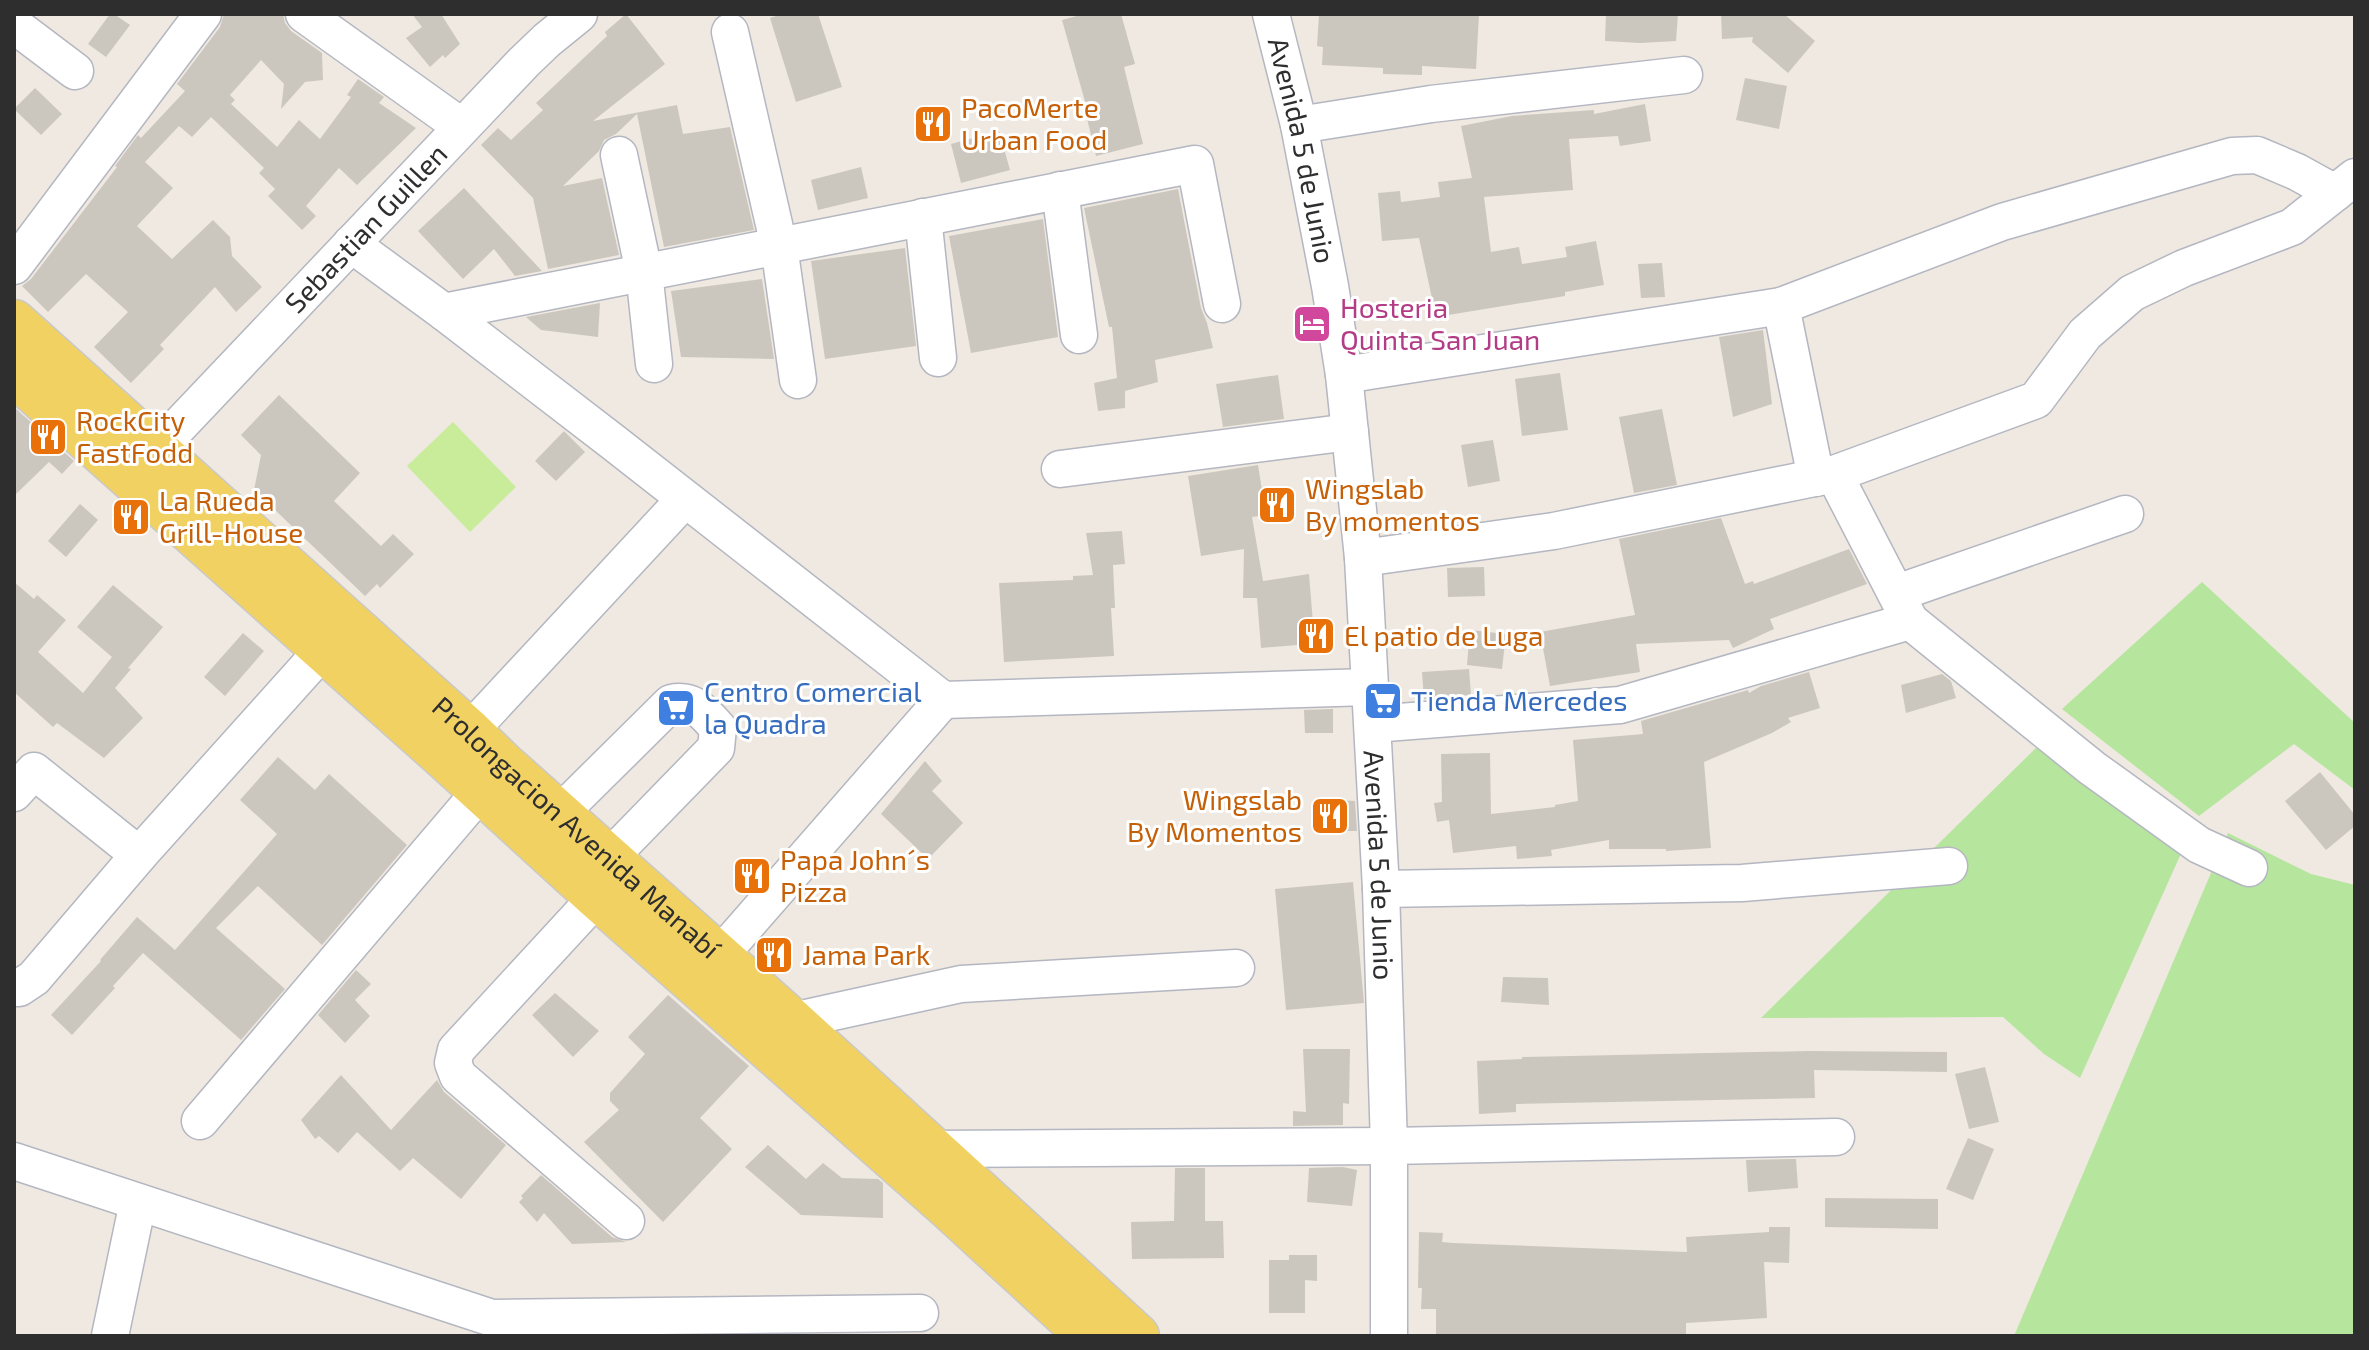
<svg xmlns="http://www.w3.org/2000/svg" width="2369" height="1350" font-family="'Exo 2',sans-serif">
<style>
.green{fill:#b6e59e}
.pitch{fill:#c9ec9a}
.building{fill:#cbc7bf}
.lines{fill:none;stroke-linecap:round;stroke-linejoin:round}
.minor-casing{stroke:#b4b7c1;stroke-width:39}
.major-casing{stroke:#c9c9c9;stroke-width:47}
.minor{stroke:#fff;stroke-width:36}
.major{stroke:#f2d163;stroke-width:44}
.labels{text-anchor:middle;stroke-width:6;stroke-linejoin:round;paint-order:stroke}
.food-label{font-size:28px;fill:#c56008;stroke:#fff;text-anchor:start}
.street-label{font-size:28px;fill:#2e2e2e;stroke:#fff}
.hotel-label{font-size:28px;fill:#b23c85;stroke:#fff;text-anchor:start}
.shop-label{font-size:28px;fill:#366cbe;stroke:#fff;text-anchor:start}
</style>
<rect width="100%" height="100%" fill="#efe9e1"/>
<g class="green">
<path d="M2202 582 2355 723V790L2294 744 2199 816 2062 709Z"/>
<path d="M2041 743 2188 838 2080 1078 2044 1054 2003 1017 1761 1018Z"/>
<path d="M2228 833 2311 874 2355 885V1336H2014Z"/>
</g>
<path class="pitch" d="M453 422 516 487 470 532 407 466Z"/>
<g class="building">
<path d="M110 14H114L130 25 106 57 88 44Z"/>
<path d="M224 14H283L285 23 291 31 322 53 323 80 305 82 281 109 284 84 261 60 230 95 235 100 231 104 277 147 299 120 320 139 351 97 347 95 358 79 384 97 379 103 416 128 357 185 339 168 306 206 316 216 302 230 268 196 275 189 259 173 264 168 211 117 192 137 179 126 145 162 173 188 137 226 172 259 213 220 230 237 232 256 262 287 236 312 215 287 160 345 164 349 131 383 94 347 128 312 86 274 48 312 22 286 31 279 117 167 115 166 138 135 141 138 185 91 177 84 220 27Z"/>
<path d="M412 14H441L460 44 445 58 443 55 430 67 406 38 422 27Z"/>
<path d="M626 14 665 64 593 121 677 105 683 134 730 127 754 230 664 247 637 114 616 134 604 140 599 151 563 186 602 178 619 255 548 269 533 198 481 145 498 128 511 140 543 110 536 103 607 36 605 32Z"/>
<path d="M782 14H818L842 87 796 102 770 18Z"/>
<path d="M1084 14H1121L1135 64 1124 67 1143 144 1096 156 1084 106 1086 105 1062 20Z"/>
<path d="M1319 14H1479L1476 69 1422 66V75L1383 74V68L1322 65 1323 47 1317 46Z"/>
<path d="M1606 14H1678L1676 41 1640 43 1605 41Z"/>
<path d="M1721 14H1784L1815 41 1788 73 1752 42 1753 37 1722 39Z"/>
<path d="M1745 78 1787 86 1779 129 1736 120Z"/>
<path d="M35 88 62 114 41 135 14 109Z"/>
<path d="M1645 104 1651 141 1620 146 1618 136 1569 139 1573 190 1484 197 1491 252 1519 247 1522 264 1567 257 1565 247 1596 241 1604 285 1565 292V296L1436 317 1419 238 1382 241 1378 193 1400 191 1401 202 1440 197 1438 182 1472 178 1461 126 1512 116 1594 110V114Z"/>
<path d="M999 131 1010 170 961 183 951 144Z"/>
<path d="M861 167 868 198 818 210 811 180Z"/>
<path d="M464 188 542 271 515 276 494 249 463 279 418 231Z"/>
<path d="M1178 189 1201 308 1207 323 1213 348 1155 360 1158 382 1125 391V408L1098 411 1094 383 1117 378 1112 327H1109L1084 208Z"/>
<path d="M1043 219 1058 337 971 353 949 236Z"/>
<path d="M905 248 916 346 825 359 811 261Z"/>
<path d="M1662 263 1665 297 1641 298 1638 264Z"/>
<path d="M762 279 774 359 681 357 671 291Z"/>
<path d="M600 303 598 337 541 330 526 317Z"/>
<path d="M1763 330 1772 404 1733 417 1719 337Z"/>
<path d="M1560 373 1568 430 1522 436 1515 379Z"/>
<path d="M1278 375 1284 419 1223 427 1216 384Z"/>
<path d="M279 395 360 473 334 501 381 546 393 534 414 554 380 588 377 584 365 596 254 490 261 455 241 435Z"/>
<path d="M14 407 74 461 62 474 49 462 14 496Z"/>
<path d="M1662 409 1677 485 1634 493 1619 417Z"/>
<path d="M564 431 585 452 556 481 535 461Z"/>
<path d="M1493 440 1500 481 1468 487 1461 445Z"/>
<path d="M1258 465 1266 515 1252 517 1263 581 1309 574 1313 623 1299 625 1297 645 1261 648 1257 598H1243L1244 549 1201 556 1188 476Z"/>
<path d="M80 504 98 520 66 557 48 541Z"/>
<path d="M1721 518 1745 584 1753 581 1754 584 1849 549 1867 584 1770 619 1774 629 1733 648 1729 640 1636 644 1640 672 1550 686 1540 632 1635 615 1619 539Z"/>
<path d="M1122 531 1125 564 1113 565 1115 608H1111L1114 656 1004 662 999 583 1073 580V576L1093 575 1086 533Z"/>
<path d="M1484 567 1485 596 1448 597 1447 568Z"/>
<path d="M14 582 34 599 37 595 66 620 38 652 83 693 112 657 77 627 113 585 163 627 128 668 131 669 115 688 143 718 104 758 57 723 53 727 14 692Z"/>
<path d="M1470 630 1506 634 1502 669 1467 665Z"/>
<path d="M243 633 264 651 225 696 204 677Z"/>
<path d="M1469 669 1471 695 1424 699 1422 672Z"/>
<path d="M1809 672 1820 708 1788 718 1791 722 1772 733 1704 762 1711 848 1666 851V849H1609V840L1551 850 1552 856 1517 859 1516 846 1453 853 1449 820 1437 822 1434 803 1442 802 1441 754 1490 753 1491 814 1555 807V805L1578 801 1573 740 1643 734 1641 721 1748 690 1749 693 1761 686Z"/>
<path d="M1942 674 1951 681 1956 698 1906 713 1901 685Z"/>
<path d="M1333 709V733H1305L1304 710Z"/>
<path d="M278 757 315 790 329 774 407 845 322 945 258 886 216 928 285 989 241 1040 143 953 113 986 115 988 72 1035 51 1015 101 961 100 960 137 917 175 950 277 834 240 800Z"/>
<path d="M925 761 942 781 932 791 963 823 928 859 881 814Z"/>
<path d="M2320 772 2355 815V826L2326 850 2285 801Z"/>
<path d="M1338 800 1355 801 1357 831H1338Z"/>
<path d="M1353 882 1364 1003 1286 1010 1275 889Z"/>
<path d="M356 970 371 984 355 1000 370 1016 345 1043 318 1015Z"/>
<path d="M1503 977 1548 978 1549 1005 1501 1002Z"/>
<path d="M555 993 599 1031 573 1057 532 1015Z"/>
<path d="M668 995 749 1066 700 1118 732 1149 663 1222 584 1142 619 1110 610 1101V1093L645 1054 628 1037Z"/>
<path d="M1303 1049H1350L1349 1104 1343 1103V1125L1293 1126V1111L1306 1112Z"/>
<path d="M1809 1051 1947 1052V1072L1814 1070 1815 1098 1516 1104V1112L1479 1114 1477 1061 1522 1059V1057Z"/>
<path d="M1985 1067 1999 1122 1969 1129 1955 1074Z"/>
<path d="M341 1075 391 1130 437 1080 444 1092 506 1145 461 1199 413 1158 400 1171 357 1132 338 1153 319 1136 315 1139 301 1120Z"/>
<path d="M1968 1138 1994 1149 1973 1200 1946 1189Z"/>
<path d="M768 1145 806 1179 823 1163 842 1178 878 1179 883 1183V1218L801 1215 745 1167Z"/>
<path d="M1796 1159 1798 1188 1748 1192 1746 1160Z"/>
<path d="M1343 1167 1357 1170 1352 1206 1307 1202 1309 1168Z"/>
<path d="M1175 1168H1205V1221H1223L1224 1258 1132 1259 1131 1222 1174 1221Z"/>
<path d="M541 1175 612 1237 626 1242 572 1244 544 1213 537 1222 519 1202 523 1198 521 1196Z"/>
<path d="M1825 1198 1938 1199V1229L1825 1227Z"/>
<path d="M1769 1227H1790L1789 1263 1764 1262 1767 1318 1686 1323V1336H1436V1309H1421L1422 1288H1418L1419 1232 1443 1233 1442 1242 1453 1243 1687 1252 1686 1237 1769 1232Z"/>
<path d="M1289 1255H1317V1281L1305 1280V1313H1269V1260H1289Z"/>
</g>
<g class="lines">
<g class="minor-casing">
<g id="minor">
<path d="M304 14 462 127"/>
<path id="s1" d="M1271 14 1299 125 1330 286 1344 375 1363 558 1381 889 1389 1146V1336"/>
<path d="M14 25 75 71"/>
<path d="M730 32 779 246 798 380"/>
<path d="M1299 125 1431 104 1684 75"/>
<path d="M619 155 644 272 654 364"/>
<path d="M1060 190 1079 335"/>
<path d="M923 217 938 358"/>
<path d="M351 244 444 312 613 442 943 700 1369 687"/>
<path d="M14 266 203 14"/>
<path d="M1781 306 1816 478"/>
<path d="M444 312 1195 164 1222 304"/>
<path d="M1344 375 1781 306 2002 222 2232 156 2257 155 2297 172 2335 193"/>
<path id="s2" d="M157 449 524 62 547 40 579 14"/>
<path d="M1060 469 1350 432"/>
<path d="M1834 474 1910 621 2092 768 2199 845 2249 868"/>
<path d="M1363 558 1554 531 1834 474 2036 400 2085 334 2132 293 2184 268 2292 227 2355 177"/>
<path d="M1897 593 2125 514"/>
<path d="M1373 724 1620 705 1910 621"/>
<path d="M451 751 685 499"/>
<path d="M14 793 34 771 139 855"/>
<path d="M559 814 671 703C694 698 704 713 718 728L716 748 609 858"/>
<path d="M1381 889 1742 883 1949 866"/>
<path d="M597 897 456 1050 453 1063 458 1076 626 1221"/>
<path d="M701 977 943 700"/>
<path d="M14 988H19L34 978 139 855 323 650"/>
<path d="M774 1035 792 1021 961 984 1236 968"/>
<path d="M200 1121 497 772"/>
<path d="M933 1149 1389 1146 1836 1137"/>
<path d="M14 1161 492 1318 920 1313"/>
<path d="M110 1336 138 1202"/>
</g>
</g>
<g class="major-casing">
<g id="major">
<path id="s3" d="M14 322 468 730 503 764 792 1021 1137 1336"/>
<path d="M14 374 445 758 597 897 947 1206 1089 1336"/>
</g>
</g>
<use href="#minor" class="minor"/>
<use href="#major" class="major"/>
</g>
<defs>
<g id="restaurant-square" transform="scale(2)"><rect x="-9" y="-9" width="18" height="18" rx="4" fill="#e8710a" stroke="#fff"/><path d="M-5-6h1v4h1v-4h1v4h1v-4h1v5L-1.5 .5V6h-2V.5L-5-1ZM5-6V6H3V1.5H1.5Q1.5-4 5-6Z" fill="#fff"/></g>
<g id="hotel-square" transform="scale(2)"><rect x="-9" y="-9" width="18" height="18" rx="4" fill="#d1479c" stroke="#fff"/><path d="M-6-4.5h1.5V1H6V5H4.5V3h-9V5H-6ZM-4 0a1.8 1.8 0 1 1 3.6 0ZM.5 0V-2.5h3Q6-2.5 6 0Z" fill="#fff"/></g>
<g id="supermarket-square" transform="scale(2)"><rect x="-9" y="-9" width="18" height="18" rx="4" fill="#3f7fe0" stroke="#fff"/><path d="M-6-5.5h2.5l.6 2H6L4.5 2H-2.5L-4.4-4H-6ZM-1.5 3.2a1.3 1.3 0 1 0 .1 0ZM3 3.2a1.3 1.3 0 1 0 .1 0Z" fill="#fff"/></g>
</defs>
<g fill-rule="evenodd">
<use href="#restaurant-square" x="933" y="124"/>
<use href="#hotel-square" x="1312" y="324"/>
<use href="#restaurant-square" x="48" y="437"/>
<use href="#restaurant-square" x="1277" y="505"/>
<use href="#restaurant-square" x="131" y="517"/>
<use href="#restaurant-square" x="1316" y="636"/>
<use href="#supermarket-square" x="1383" y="701"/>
<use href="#supermarket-square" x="676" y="708"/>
<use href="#restaurant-square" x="1330" y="816"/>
<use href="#restaurant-square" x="752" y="876"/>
<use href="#restaurant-square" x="774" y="955"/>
</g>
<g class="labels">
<g class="food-label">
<text x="961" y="118">PacoMerte<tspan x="961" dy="32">Urban Food</tspan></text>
<text x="76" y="431">RockCity<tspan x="76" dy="32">FastFodd</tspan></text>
<text x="1305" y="499">Wingslab<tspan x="1305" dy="32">By momentos</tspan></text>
<text x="159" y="511">La Rueda<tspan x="159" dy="32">Grill-House</tspan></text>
<text x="1344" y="646">El patio de Luga</text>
<text x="1302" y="810" text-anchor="end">Wingslab<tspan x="1302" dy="32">By Momentos</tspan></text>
<text x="780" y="870">Papa John´s<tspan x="780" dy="32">Pizza</tspan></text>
<text x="802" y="965">Jama Park</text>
</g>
<g class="street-label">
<text dy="10" stroke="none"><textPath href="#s1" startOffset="140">Avenida 5 de Junio</textPath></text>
<text dy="10" stroke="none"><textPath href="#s2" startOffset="304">Sebastian Guillen</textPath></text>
<text dy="10" stroke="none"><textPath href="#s3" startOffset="756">Prolongacion Avenida Manabí</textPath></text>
<text dy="10" stroke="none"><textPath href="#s1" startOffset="860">Avenida 5 de Junio</textPath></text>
</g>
<g class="hotel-label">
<text x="1340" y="318">Hosteria<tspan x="1340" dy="32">Quinta San Juan</tspan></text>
</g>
<g class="shop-label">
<text x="704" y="702">Centro Comercial<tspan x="704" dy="32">la Quadra</tspan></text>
<text x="1411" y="711">Tienda Mercedes</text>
</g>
</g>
<rect width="2369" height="1350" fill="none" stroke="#2e2e2e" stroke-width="32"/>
</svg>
